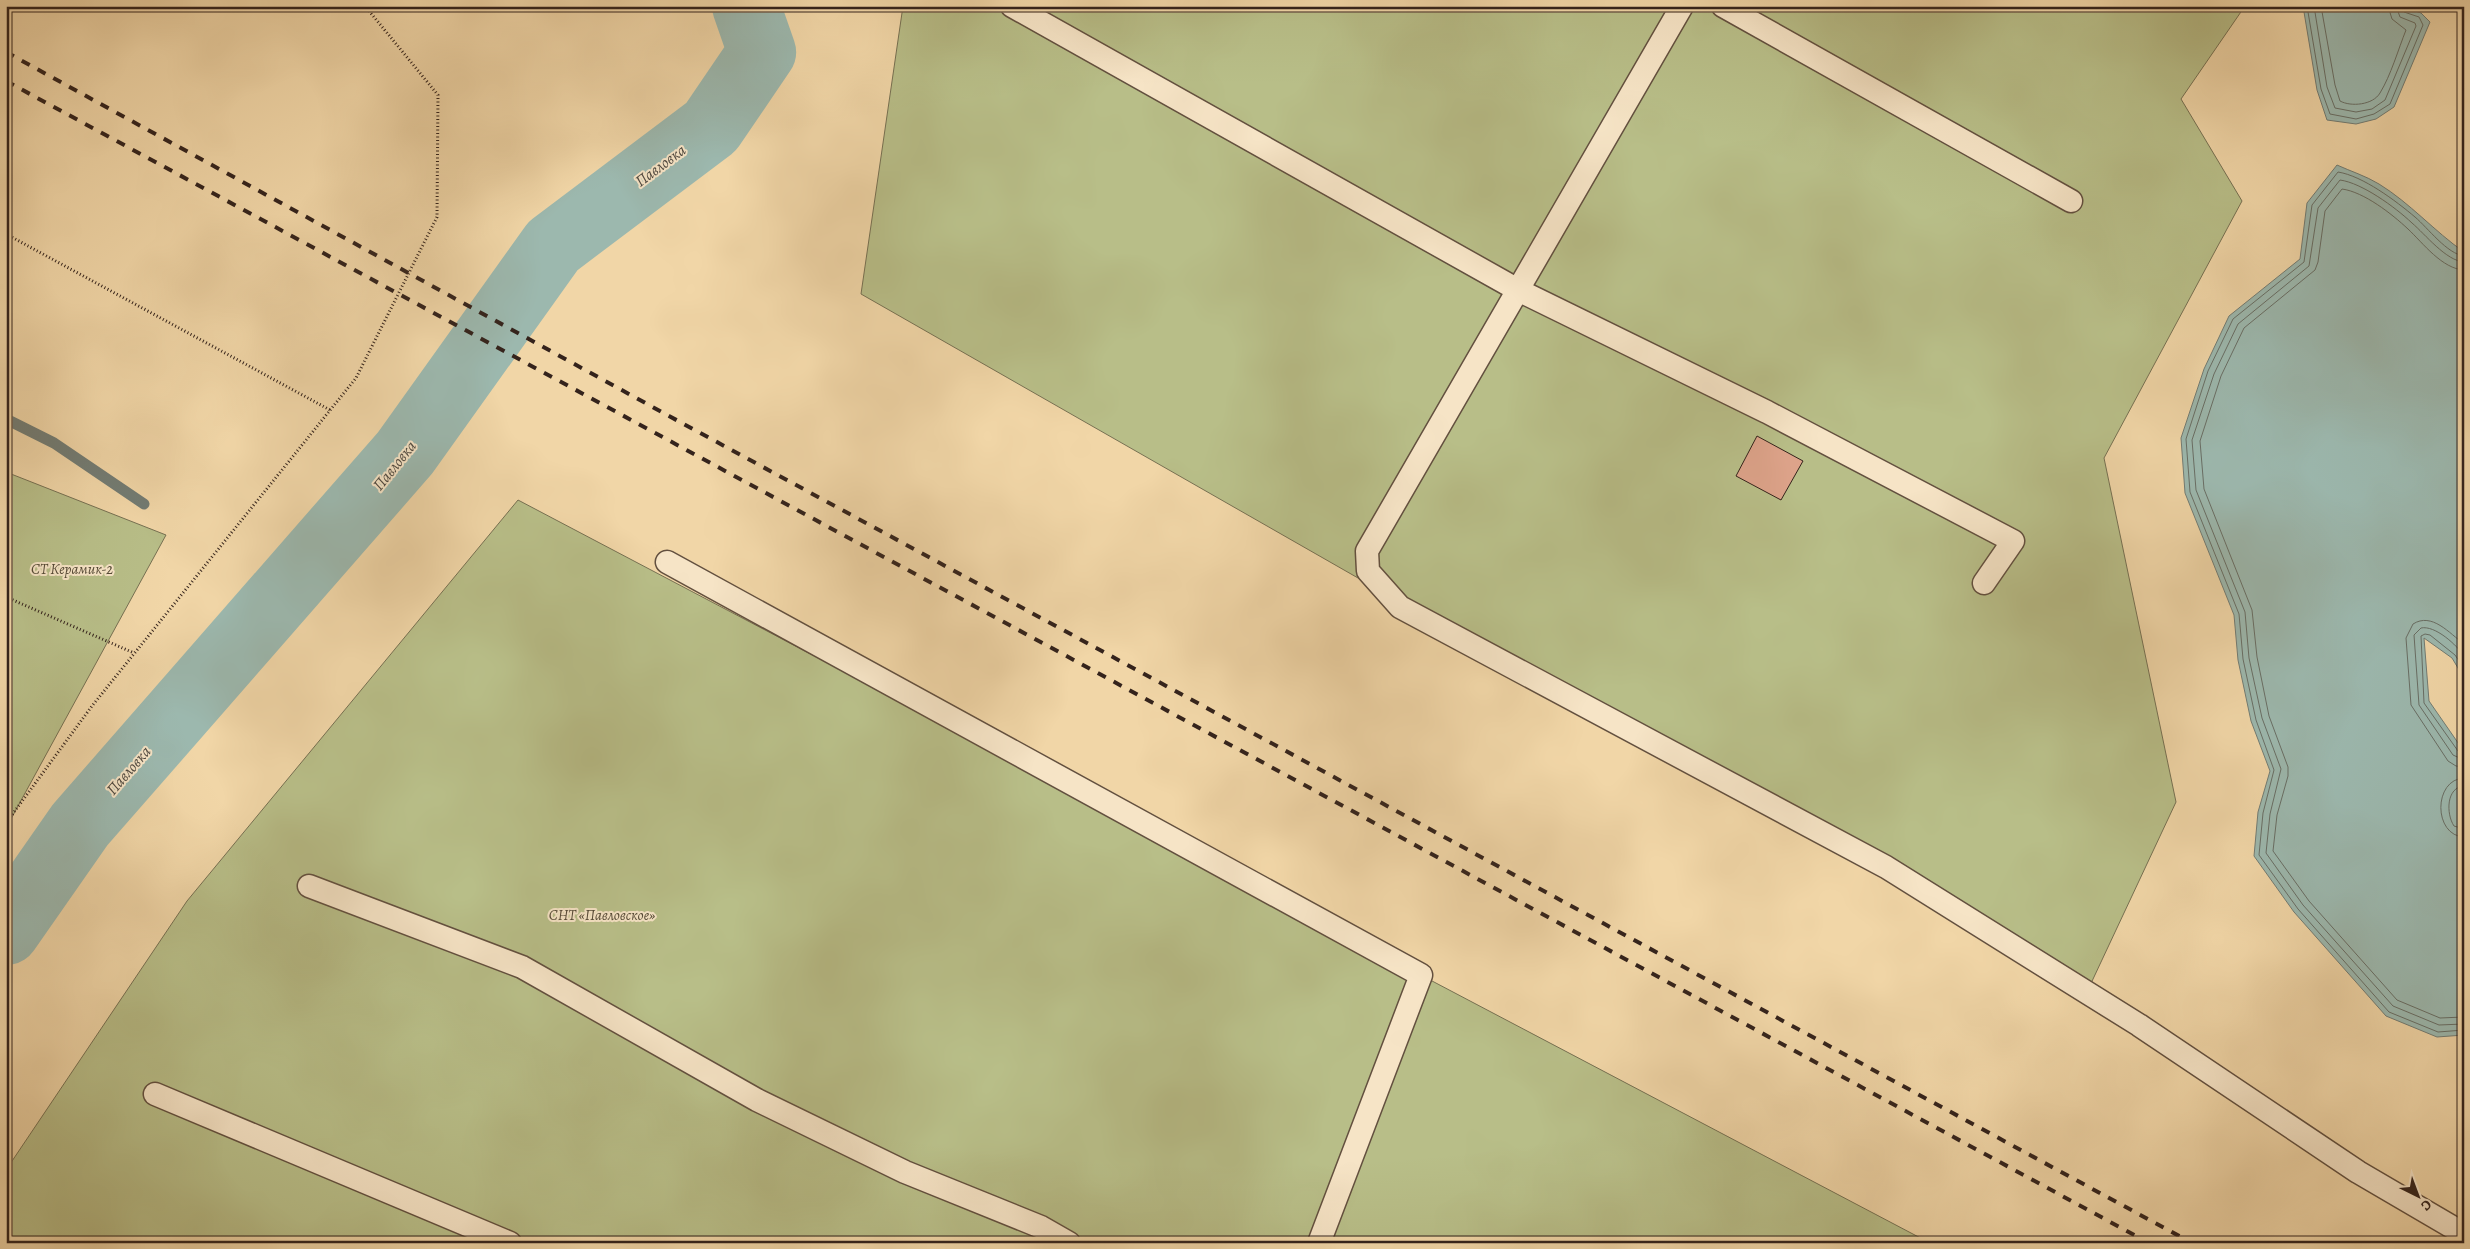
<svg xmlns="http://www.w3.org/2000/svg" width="2470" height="1249" font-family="Alegreya,serif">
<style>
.green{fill:#b8be88;stroke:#767052}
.water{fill:#9cb8ae;stroke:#727c74}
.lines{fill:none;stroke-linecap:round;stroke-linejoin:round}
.shore{stroke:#686e65;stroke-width:1}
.stream{stroke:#727c74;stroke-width:11}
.river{stroke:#9cb8ae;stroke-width:68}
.building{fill:#dda38a;stroke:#34231c}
.lane-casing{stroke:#63503f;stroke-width:25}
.path{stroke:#34231c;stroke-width:3;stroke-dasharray:1 2.5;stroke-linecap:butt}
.lane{stroke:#f6e4c6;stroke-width:22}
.rail{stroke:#34231c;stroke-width:4;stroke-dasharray:9 9;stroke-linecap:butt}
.labels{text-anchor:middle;stroke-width:4;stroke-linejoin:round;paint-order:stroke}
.park-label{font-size:15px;font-style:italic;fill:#554a37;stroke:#f6e4c6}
.water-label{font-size:16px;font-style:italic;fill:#4e4840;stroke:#f6e4c6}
</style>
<rect width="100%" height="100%" fill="#f1d6a7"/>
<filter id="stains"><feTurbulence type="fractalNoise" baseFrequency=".004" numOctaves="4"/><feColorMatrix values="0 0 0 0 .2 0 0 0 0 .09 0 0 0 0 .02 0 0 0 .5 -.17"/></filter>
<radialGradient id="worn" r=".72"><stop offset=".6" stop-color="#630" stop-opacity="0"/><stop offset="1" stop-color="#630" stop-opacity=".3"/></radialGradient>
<g class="green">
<path d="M903 6H2245L2181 99 2242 201 2104 458 2176 802 2086 994 861 294Z"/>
<path d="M6 472 166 535 6 828Z"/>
<path d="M518 500 1930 1243H6V1170L187 901Z"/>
</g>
<g class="water">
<path d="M2303 6H2400L2421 13 2430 22 2394 107 2376 119 2356 124 2327 120 2317 90Z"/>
<path d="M2337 165C2350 171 2366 176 2379 184 2410 203 2434 231 2464 252V678L2452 658 2424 638 2429 701 2463 750 2461 816 2464 823V1035L2437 1037 2386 1016 2294 912 2254 856 2258 812 2270 771 2251 721 2238 660 2234 615 2185 493 2181 438 2204 369 2229 316 2300 259 2307 203Z"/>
</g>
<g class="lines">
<g class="shore">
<path d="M2307 6 2321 89 2330 114 2356 119 2374 114 2390 104 2423 25 2419 17 2404 12 2402 6"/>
<path d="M2314 6 2327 87 2335 108 2356 112 2372 109 2385 100 2416 26 2415 23 2400 17 2396 6"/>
<path d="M2321 6 2335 85 2340 101C2351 107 2373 105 2380 93 2391 75 2398 50 2406 30L2392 19 2388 6"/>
<path d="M2464 256C2447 254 2428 228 2415 217 2396 201 2363 176 2338 172L2312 205 2304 262 2233 319 2208 371 2186 439 2190 492 2239 614 2243 659 2256 720 2274 770 2263 813 2259 855 2298 909 2389 1012 2438 1032 2464 1030"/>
<path d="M2464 262C2446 261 2425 234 2412 223 2395 207 2362 183 2340 180L2318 208 2309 266 2238 324 2214 374 2192 440 2196 490 2245 612 2249 658 2262 718 2281 769 2270 814 2266 853 2303 905 2393 1006 2439 1025 2464 1024"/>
<path d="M2464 270C2442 269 2423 243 2408 229 2392 214 2364 192 2342 189L2325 211 2318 262 2315 270 2244 328 2221 376 2200 441 2204 489 2252 610 2257 657 2269 716 2288 767V776L2277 815 2273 851 2309 901 2397 1000 2440 1018 2464 1017"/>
<path d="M2464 644C2449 633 2432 612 2413 624L2406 638 2411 705 2448 761 2456 766 2464 767"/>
<path d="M2464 656C2457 645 2435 625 2421 628L2414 635 2419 705 2453 755 2464 760"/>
<path d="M2464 668 2455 655 2430 635 2425 634 2421 636 2424 703 2458 751 2464 754"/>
<path d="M2464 778C2433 779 2433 836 2464 837"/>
<path d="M2464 786C2446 787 2446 814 2454 826L2464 829"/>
</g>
<path class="stream" d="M6 419 54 443 144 504"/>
<path class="river" d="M6 931 80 825 405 453 553 246 711 127 762 52 746 6"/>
</g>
<path class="building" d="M1757 436 1803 461 1781 500 1736 476Z"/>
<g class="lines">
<g class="lane-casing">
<g id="lane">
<path d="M1012 6 1518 290 1767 412 2013 541 1984 583"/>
<path d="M1682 6 1367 551 1368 571 1400 607 1886 867 2139 1025 2358 1172 2464 1234"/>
<path d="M1723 6 2071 201"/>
<path d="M667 562 1421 975 1319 1243"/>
<path d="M309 886 522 967 757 1100 905 1172 1041 1227 1069 1243"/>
<path d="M155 1094 510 1243"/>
</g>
</g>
<g class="path">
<path d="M6 234 330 410"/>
<path d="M6 597 134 653"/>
<path d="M6 823 92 706 356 378 437 217 438 95 365 6"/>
</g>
<use href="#lane" class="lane"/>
<g class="rail">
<path d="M6 52 669 416 2192 1243"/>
<path d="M6 81 2149 1243"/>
</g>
</g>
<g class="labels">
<g class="park-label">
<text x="72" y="574">СТ Керамик-2</text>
<text x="602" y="920">СНТ «Павловское»</text>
</g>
<g class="water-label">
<text transform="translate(660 165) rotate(-37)" y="6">Павловка</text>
<text transform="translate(394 465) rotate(-51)" y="6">Павловка</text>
<text transform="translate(128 770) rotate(-49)" y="6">Павловка</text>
</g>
</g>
<rect width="2470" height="1249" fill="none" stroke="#f1d6a7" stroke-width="25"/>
<rect x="8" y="8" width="2455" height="1234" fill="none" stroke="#34231c" stroke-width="2.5"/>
<rect x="12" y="12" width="2445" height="1224" fill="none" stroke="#34231c"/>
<g transform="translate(2418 1196) rotate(138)" stroke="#f6e4c6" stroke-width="4" paint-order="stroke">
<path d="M0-4L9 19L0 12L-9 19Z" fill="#34231c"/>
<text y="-8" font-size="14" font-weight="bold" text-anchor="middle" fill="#34231c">С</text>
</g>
<rect width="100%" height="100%" filter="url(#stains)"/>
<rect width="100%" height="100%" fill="url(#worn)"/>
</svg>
